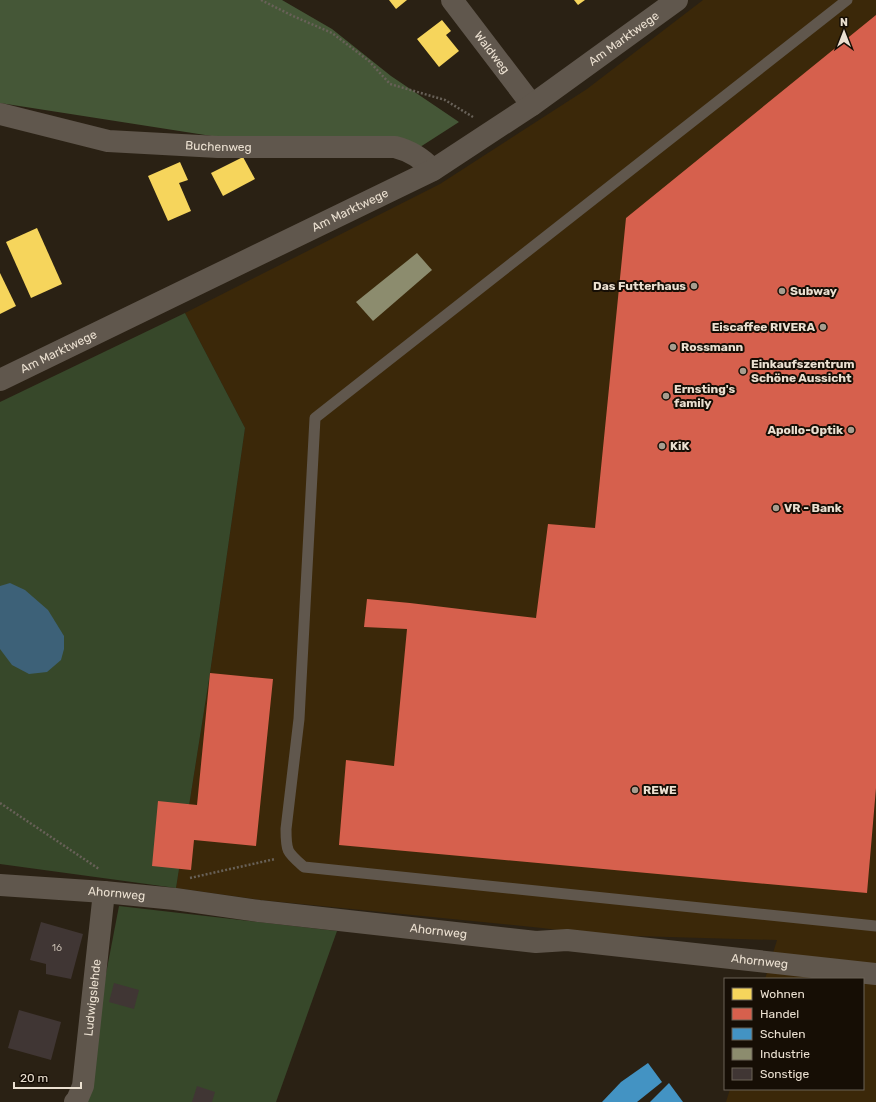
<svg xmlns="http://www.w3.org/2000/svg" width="876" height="1102" font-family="Rubik,sans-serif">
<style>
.built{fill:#3b2809}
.green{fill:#37482a}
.forest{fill:#455737}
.water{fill:#3d6178}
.homes{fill:#f6d55c}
.shops{fill:#d6604d}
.schools{fill:#4393c3}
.industry{fill:#8c8c6e}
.building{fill:#403634}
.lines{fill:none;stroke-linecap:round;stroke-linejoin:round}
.path{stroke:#686158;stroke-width:2.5;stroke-dasharray:2 2;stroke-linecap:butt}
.service{stroke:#60574d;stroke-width:11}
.minor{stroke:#60574d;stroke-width:22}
.poi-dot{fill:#a79d8f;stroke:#160e05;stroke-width:1.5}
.labels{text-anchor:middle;stroke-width:4;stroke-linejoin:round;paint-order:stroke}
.number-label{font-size:10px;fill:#c0b6aa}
.street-label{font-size:12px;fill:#ebe0d1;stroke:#160e05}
.poi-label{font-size:12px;font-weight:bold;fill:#ebe0d1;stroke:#160e05;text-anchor:start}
</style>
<rect width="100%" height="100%" fill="#2a2114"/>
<path class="built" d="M703 0H876V1102H726L730 1089H863V979H765L777 940 600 935 542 928 261 900 176 888 210 673 245 428 185 313 440 184 587 89Z"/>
<g class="green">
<path d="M185 313 245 428 210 673 176 888 0 864V402Z"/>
<path d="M119 906 337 931 276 1102H86L100 1005Z"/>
</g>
<path class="forest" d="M0 0H282L332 29 391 76 459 122 417 149 250 142 0 103Z"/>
<path class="water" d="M10 583 25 590 48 610 64 636V649L61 660 47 672 29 674 12 665 0 649V586Z"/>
<g class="homes">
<path d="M389 0H407L396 9Z"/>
<path d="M574 0H585L578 5Z"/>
<path d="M442 20 451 31 446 35 459 51 439 67 417 39Z"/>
<path d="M243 157 255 179 223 196 211 173Z"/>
<path d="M180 162 188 180 179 183 191 211 168 221 148 176Z"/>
<path d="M37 228 62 284 31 298 6 242Z"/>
<path d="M0 273 16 306 0 314Z"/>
</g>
<g class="shops">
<path d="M876 15V788L867 893 339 845 346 760 394 766 407 629 364 627 367 599 410 603 536 618 548 524 595 528 626 218Z"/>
<path d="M210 673 273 679 256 846 194 840 191 870 152 866 158 801 197 805Z"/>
</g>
<g class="schools">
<path d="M648 1063 662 1082 637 1102H602L621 1082Z"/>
<path d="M669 1083 683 1102H650Z"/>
</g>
<path class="industry" d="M417 253 432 270 373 321 356 302Z"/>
<g class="building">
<path d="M41 922 83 934 71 979 46 974V964L30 960Z"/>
<path d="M114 983 139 990 134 1009 109 1002Z"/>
<path d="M19 1010 61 1022 51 1060 8 1048Z"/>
<path d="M197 1086 215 1092 212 1102H192Z"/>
</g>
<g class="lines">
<g class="path">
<path d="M261 0 293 16 332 33 369 61 390 84 445 100 473 117"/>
<path d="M0 803 99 869"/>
<path d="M190 878 275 859"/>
</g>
<path class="service" d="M847 0 315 418 299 719 286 829C286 852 287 852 304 867L876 926"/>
<g class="minor">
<path id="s1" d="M452 0 532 105"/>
<path id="s2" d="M0 114 108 141 218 147H395C411 151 422 158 433 170"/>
<path id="s3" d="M0 380 433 170 532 105 677 0"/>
<path id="s4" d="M0 885 104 892 175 899 259 911 536 942 567 940 876 974"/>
<path id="s5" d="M75 1102 77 1100 83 1086 104 892"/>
</g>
</g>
<g class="poi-dot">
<circle cx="694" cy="286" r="4"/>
<circle cx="782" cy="291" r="4"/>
<circle cx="823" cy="327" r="4"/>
<circle cx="673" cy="347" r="4"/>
<circle cx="743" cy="371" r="4"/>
<circle cx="666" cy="396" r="4"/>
<circle cx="851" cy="430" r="4"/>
<circle cx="662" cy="446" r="4"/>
<circle cx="776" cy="508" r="4"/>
<circle cx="635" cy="790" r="4"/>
</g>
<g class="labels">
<g class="number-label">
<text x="57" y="951">16</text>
</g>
<g class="street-label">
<text dy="4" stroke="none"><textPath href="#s3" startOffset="713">Am Marktwege</textPath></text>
<text dy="4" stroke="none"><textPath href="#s1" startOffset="66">Waldweg</textPath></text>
<text dy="4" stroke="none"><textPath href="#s2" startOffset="222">Buchenweg</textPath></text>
<text dy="4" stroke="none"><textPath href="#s3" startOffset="389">Am Marktwege</textPath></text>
<text dy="4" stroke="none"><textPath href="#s3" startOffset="65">Am Marktwege</textPath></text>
<text dy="4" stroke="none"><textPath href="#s4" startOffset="117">Ahornweg</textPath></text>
<text dy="4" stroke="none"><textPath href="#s4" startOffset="441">Ahornweg</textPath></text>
<text dy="4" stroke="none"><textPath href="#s4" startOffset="764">Ahornweg</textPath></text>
<text dy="4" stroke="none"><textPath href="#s5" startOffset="107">Ludwigslehde</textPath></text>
</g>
<g class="poi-label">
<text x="686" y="290" text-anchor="end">Das Futterhaus</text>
<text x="790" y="295">Subway</text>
<text x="815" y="331" text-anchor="end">Eiscaffee RIVERA</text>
<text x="681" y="351">Rossmann</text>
<text x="751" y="368">Einkaufszentrum<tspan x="751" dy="14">Schöne Aussicht</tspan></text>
<text x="674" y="393">Ernsting's<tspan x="674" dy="14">family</tspan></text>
<text x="843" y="434" text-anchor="end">Apollo-Optik</text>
<text x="670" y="450">KiK</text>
<text x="784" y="512">VR - Bank</text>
<text x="643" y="794">REWE</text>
</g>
</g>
<rect x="724" y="978" width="140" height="112" fill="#160e05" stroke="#6b6257"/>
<rect x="732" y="988" width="20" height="12" fill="#f6d55c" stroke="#6b6257"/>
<text x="760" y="998" font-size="12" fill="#ebe0d1">Wohnen</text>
<rect x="732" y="1008" width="20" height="12" fill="#d6604d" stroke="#6b6257"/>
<text x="760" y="1018" font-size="12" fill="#ebe0d1">Handel</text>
<rect x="732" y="1028" width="20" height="12" fill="#4393c3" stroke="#6b6257"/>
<text x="760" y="1038" font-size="12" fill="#ebe0d1">Schulen</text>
<rect x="732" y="1048" width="20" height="12" fill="#8c8c6e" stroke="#6b6257"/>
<text x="760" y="1058" font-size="12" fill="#ebe0d1">Industrie</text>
<rect x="732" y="1068" width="20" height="12" fill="#403634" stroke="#6b6257"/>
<text x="760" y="1078" font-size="12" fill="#ebe0d1">Sonstige</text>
<g transform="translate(844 32)" stroke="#160e05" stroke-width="3" paint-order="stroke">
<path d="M0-3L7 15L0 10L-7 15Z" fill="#ebe0d1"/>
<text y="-6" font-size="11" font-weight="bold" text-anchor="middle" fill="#ebe0d1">N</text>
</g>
<path d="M14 1082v6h67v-6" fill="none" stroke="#ebe0d1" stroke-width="2"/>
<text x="20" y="1082" font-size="12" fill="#ebe0d1" stroke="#160e05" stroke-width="3" paint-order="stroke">20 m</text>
</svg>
